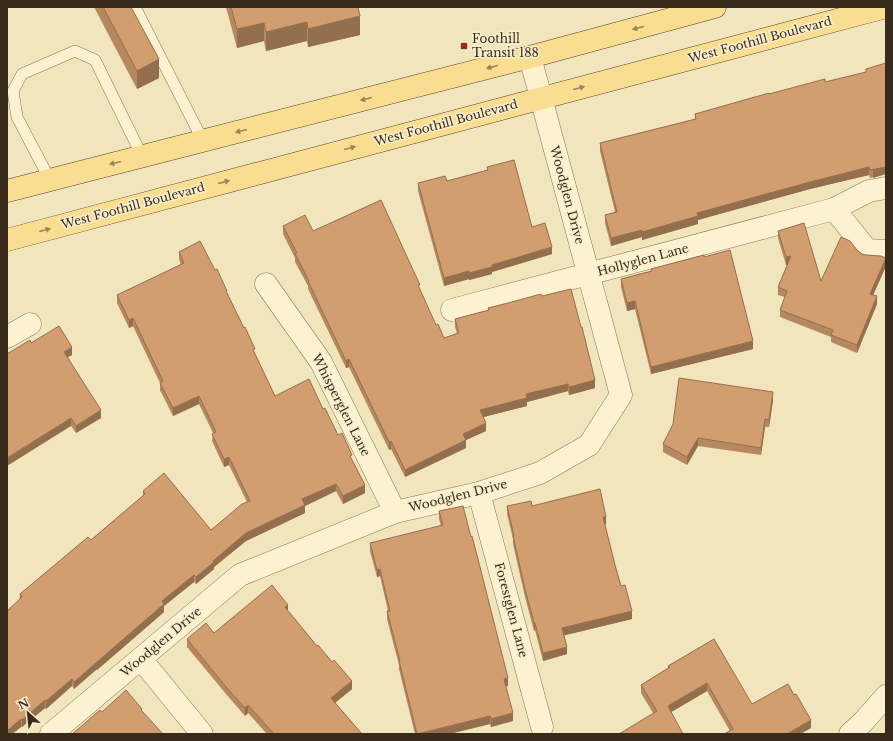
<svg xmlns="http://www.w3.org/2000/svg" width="893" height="741" font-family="'Libre Baskerville',serif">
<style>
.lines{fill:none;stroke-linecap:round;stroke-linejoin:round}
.service-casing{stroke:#8a7455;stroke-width:12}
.minor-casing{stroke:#8a7455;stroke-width:23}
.primary-casing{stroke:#57422a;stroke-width:23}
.service{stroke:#fcf1d1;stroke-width:11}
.minor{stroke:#fcf1d1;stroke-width:22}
.primary{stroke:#f9de91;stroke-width:22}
.wall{fill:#b5885f}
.shaded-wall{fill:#946f4e}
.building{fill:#d39e6f;stroke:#946f4e}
.oneway{fill:#988456}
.poi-dot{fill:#9e2620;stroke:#f8eecd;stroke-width:1.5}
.labels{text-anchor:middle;stroke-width:3;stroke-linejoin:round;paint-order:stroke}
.poi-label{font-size:12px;fill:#382b1b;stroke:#f8eecd;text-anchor:start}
.street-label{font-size:12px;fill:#382b1b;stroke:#f8eecd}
</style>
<rect width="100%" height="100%" fill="#f1e5bd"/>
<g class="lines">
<g class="service-casing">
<g id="service">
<path d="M135 7 203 141"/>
<path d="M50 180 17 117 13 91 22 74 75 51 95 60 142 156"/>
</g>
</g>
<g class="minor-casing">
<g id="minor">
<path d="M834 209 867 250 886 251"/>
<path d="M266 284 321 362 395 512"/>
<path d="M452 310 834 209 869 191 886 188"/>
<path d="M7 337 30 324"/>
<path d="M479 493 542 727"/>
<path d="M141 659 202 734"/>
<path d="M51 734 240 575 395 512 479 493 540 473 589 445 621 395 530 57"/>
<path d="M850 734 863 722 886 696"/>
</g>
</g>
<g class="primary-casing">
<g id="primary">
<path d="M7 191 530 57 715 7"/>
<path d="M7 240 886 7"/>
</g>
</g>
<use href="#service" class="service"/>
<use href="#minor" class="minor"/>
<use href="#primary" class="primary"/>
</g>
<g class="wall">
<path d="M94 7H131L159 78 137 89Z"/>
<path d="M226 7H358L360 35 308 47 307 41 266 51 264 41 237 48Z"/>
<path d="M866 69 886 174 870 178 869 175 810 189 698 220V224L642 240V237L611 246 605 223V215L615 212 600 151V143L695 119V114L769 94 825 82 866 72Z"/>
<path d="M487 167 532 227 552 254 492 272V274L469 280V279L444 286 418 191V183L447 181 487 170Z"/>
<path d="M283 226 313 231 420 290 436 325 444 338 457 333 455 327V319L488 310V308L542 296 595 388 569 395 568 391 527 402V406L483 417 486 431 466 440V448L405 477 391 449 389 450 349 367 346 368 308 289V286L295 262V258L283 234Z"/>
<path d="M778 231 821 281 857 250 862 254 886 258V266L873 295 877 304 857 353 831 342V337L780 317V310L785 297 778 295V287L787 265H786L778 238Z"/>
<path d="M179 252 227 293 275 396 323 409 352 460 365 493 343 504 336 491 305 506V513L246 541 214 567V569L196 584 194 582 164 606V612L97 670V669L74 689 72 686 46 709 45 708 22 727H21L12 734H7L20 594 91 540 143 496V491L211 530 247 502 229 465 224 467 212 441 213 433 199 404 173 416 160 390V383L133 326 129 328 117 303V295L181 265 179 259Z"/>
<path d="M651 269 753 349 651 374 635 309 627 311 621 287V279L651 271Z"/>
<path d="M31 343 72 355 68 357 101 418 76 433 71 426Z"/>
<path d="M773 400 769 427H765L761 455 698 446 687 465 663 452V444Z"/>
<path d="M507 506H532L606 524 605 525 615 565 621 586 632 619 564 635 567 654 543 661 535 630 534 631 525 597 513 544V539L507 514Z"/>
<path d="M439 511 508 686H506L513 721 491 727 490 724 449 734H415L399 669V665L387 619V611H388L380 576 377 577 370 551V543L441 526 439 519Z"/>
<path d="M288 611 352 689 335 703 362 734H267L248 713 245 716 226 694 187 647V639L214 633Z"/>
<path d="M668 666 752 704 811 728 800 734H724L730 731 707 691 671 712 653 713 641 693V685L668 668Z"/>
</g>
<g class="shaded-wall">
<path d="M360 16V35L308 47V29Z"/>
<path d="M307 22V41L266 51V32Z"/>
<path d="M264 23V41L237 48V29Z"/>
<path d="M159 59V78L137 89V71Z"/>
<path d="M869 167V175L810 189 719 214 698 220V224L642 240V232L697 213 810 182Z"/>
<path d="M886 167V174L873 178V170Z"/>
<path d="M642 230V237L611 246V238Z"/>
<path d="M552 247V254L492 272V274L469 280V273L492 265Z"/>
<path d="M791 256V264L786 265V257Z"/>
<path d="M886 258V266L870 302V294Z"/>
<path d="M469 271V279L444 286V278Z"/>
<path d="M877 296V304L857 353V345Z"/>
<path d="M635 301V309L627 311V303Z"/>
<path d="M133 318V326L129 328V320Z"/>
<path d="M753 341V349L651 374V367Z"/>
<path d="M72 347V355L64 359V352Z"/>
<path d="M349 359V367L346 368V361Z"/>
<path d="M595 380V388L569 395V387Z"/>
<path d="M568 384V391L527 402V406L480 418V410L526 394Z"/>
<path d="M773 392V400L769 427V420Z"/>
<path d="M199 396V404L173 416V408Z"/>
<path d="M101 410V418L76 433V426Z"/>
<path d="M71 418V426L7 466V458Z"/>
<path d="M765 419V427L761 455V448Z"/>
<path d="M486 423V431L466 440V448L405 477V470L463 434Z"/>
<path d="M698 438V446L687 465V457Z"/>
<path d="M391 441V449L389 450V442Z"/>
<path d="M229 457V465L224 467V459Z"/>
<path d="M336 484V491L305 506V513L246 541 214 567V569L196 584V577L213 561 246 533 302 499Z"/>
<path d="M365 485V493L343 504V496Z"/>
<path d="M603 517H606V524L603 525Z"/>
<path d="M380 569V576L377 577V570Z"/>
<path d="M194 575V582L164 606V612L97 670V662L162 601Z"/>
<path d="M288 605V613L285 607Z"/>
<path d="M632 611V619L562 636V628Z"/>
<path d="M534 623H535V630L534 631Z"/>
<path d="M567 647V654L543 661V653Z"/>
<path d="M97 662V669L74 689V682Z"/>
<path d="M508 678V686L504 687V679Z"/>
<path d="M72 679V686L46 709V701Z"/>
<path d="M352 681V689L331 706V698Z"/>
<path d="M707 683V691L668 714V706Z"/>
<path d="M45 700V708L22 727V720Z"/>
<path d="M248 705V713L245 716V708Z"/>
<path d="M513 713V721L491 727V719Z"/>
<path d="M490 716V724L449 734H418Z"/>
<path d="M21 719V727L12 734H7V731Z"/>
<path d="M811 720V728L800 734H787Z"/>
</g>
<g class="building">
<path d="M103 7H131L159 59 137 71Z"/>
<path d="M231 7H358L360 16 308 29 307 22 266 32 264 23 237 29Z"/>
<path d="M886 63V167L870 170 869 167 810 182 697 213 698 216 642 232V230L611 238 605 215 617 212 600 143 696 119 695 114 769 93V94L825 79V82L866 72V69Z"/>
<path d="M514 160 532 227 545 223 552 247 492 265V267L469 273V271L444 278 418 183 445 176 447 181 488 170 487 167Z"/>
<path d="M381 200 420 285H418L436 325 438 324 444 338 459 333 455 319 489 310 488 308 508 303 541 294 542 296 571 289 581 327H582L595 380 569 387 568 384 526 394 527 398 480 410 486 423 463 434 466 440 405 470 391 441 389 442 349 359 346 361 308 281H309L295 254 297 253 283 226 305 215 313 231Z"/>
<path d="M804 223 821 281 841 237 850 241 857 250 862 254 866 255 881 256 886 258 870 294 877 296 857 345 831 335 833 330 780 310 787 291 778 287 791 256 786 257 778 231Z"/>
<path d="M200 241 215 270 217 269 227 291H226L244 328 245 327 255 349 253 350 275 396 309 379 323 409 325 408 338 435 342 433 352 455 350 456 365 485 343 496 336 484 302 499 305 505 246 533 213 561 214 562 196 577 194 575 162 601 164 604 97 662 74 682 72 679 46 701 45 700 22 720 21 719 7 731V611L22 597 20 594 88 537 91 540 145 494 143 491 164 473 211 530 242 504 250 501 229 457 224 459 212 434 216 432 199 396 173 408 160 383 163 381 133 318 129 320 117 295 184 263 179 252Z"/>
<path d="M730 250 753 341 651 367 635 301 627 303 621 279 652 271 651 269 704 255V257Z"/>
<path d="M59 326 72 347 64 352 101 410 76 426 71 418 7 458V354L30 340 31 343Z"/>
<path d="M679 378 773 392 769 420 765 419 761 448 698 438 687 457 663 444 673 424Z"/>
<path d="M600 489 606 517H603L615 565 621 586 625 585 632 611 562 628 567 647 543 653 535 623H534L525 589 513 536H514L507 506 531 501 532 506Z"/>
<path d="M463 506 471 537 472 536 480 567 508 678 504 679 513 713 491 719 490 716 417 734 399 661H400L387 611H390L380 569 377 570 370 543 443 525 439 511Z"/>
<path d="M272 585 288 605 285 607 317 646 318 645 332 662 334 660 352 681 331 698 362 734H274L248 705 245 708 226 687 187 639 206 623 214 633Z"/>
<path d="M714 639 752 704 788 684 794 695 796 694 811 720 787 734H724L733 729 707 683 668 706 683 734H619L657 711 641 685 670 667 668 666Z"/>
<path d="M126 690 142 709 141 710 163 734H72L77 730 100 710 102 712Z"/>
</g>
<defs><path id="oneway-solid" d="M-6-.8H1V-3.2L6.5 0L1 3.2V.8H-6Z"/></defs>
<g class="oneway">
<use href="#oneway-solid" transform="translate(638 28) rotate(165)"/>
<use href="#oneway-solid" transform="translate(492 67) rotate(166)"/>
<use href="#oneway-solid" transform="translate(579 88) rotate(-15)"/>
<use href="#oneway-solid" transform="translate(366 99) rotate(166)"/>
<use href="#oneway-solid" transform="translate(241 131) rotate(166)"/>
<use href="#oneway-solid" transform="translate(350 148) rotate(-15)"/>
<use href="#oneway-solid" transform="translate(115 163) rotate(166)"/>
<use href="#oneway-solid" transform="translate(224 182) rotate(-15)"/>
<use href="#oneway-solid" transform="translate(45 230) rotate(-15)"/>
</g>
<rect class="poi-dot" x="460" y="42" width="8" height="8" rx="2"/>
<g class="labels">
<g class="poi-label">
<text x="472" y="43">Foothill<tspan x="472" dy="14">Transit 188</tspan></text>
</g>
<g class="street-label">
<text transform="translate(760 40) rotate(-15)" y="4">West Foothill Boulevard</text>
<text transform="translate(446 123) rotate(-15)" y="4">West Foothill Boulevard</text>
<text transform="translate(567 195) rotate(75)" y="4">Woodglen Drive</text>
<text transform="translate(133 206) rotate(-15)" y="4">West Foothill Boulevard</text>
<text transform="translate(643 260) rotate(-15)" y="4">Hollyglen Lane</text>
<text transform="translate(341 405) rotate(63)" y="4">Whisperglen Lane</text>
<text transform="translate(458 496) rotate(-14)" y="4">Woodglen Drive</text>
<text transform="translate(511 610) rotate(75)" y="4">Forestglen Lane</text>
<text transform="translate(161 642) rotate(-40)" y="4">Woodglen Drive</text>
</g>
</g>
<rect width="893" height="741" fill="none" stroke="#382b1b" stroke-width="16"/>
<g transform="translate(28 713) rotate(333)" stroke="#f8eecd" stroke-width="3" paint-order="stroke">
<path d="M0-3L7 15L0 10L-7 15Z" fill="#382b1b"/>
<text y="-6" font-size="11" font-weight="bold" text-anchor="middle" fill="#382b1b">N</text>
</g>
</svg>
